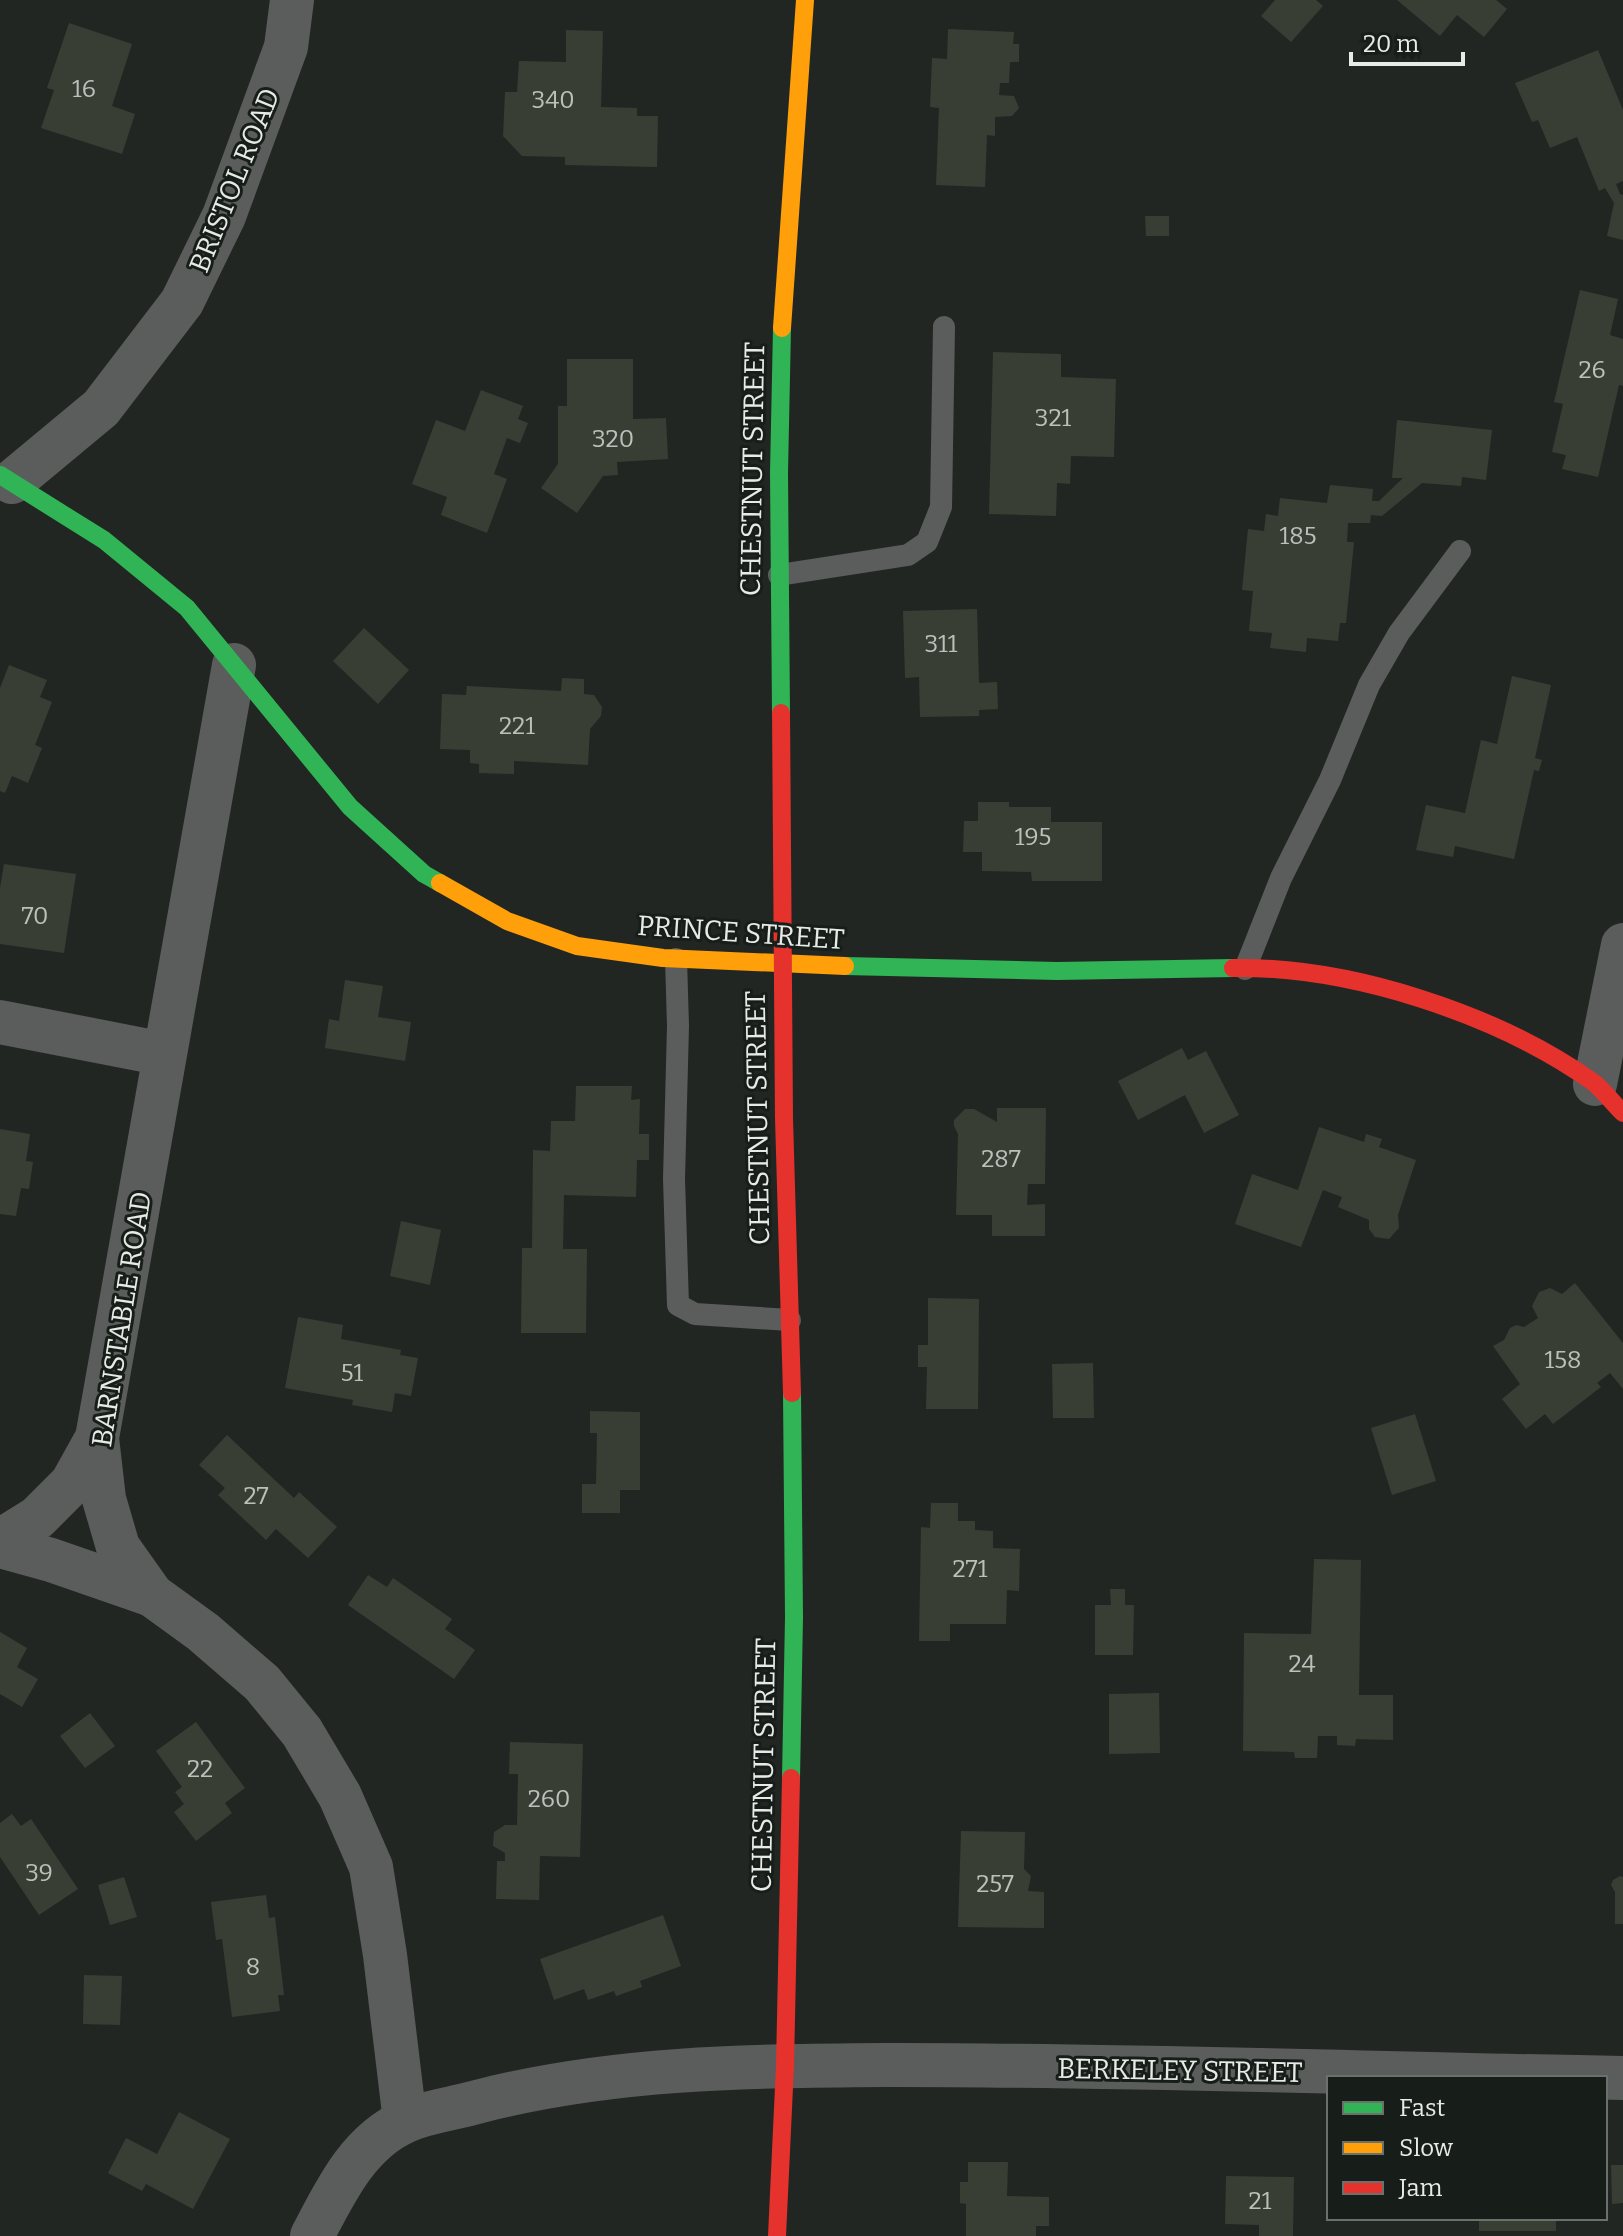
<svg xmlns="http://www.w3.org/2000/svg" width="1623" height="2236" font-family="Bitter,serif">
<style>
.building{fill:#383e34}
.lines{fill:none;stroke-linecap:round;stroke-linejoin:round}
.lane{stroke:#5b5d5c;stroke-width:22}
.street{stroke:#5b5d5c;stroke-width:44}
.fast{stroke:#30b455;stroke-width:18}
.slow{stroke:#ff9f0a;stroke-width:18}
.jam{stroke:#e5322d;stroke-width:18}
.labels{text-anchor:middle;stroke-width:6;stroke-linejoin:round;paint-order:stroke}
.number-label{font-size:24px;fill:#bbc0bb}
.street-label{font-size:28px;fill:#e7ebe8;stroke:#171e19}
</style>
<rect width="100%" height="100%" fill="#222623"/>
<g class="building">
<path d="M1275 0H1316L1323 6 1291 42 1261 16Z"/>
<path d="M1397 0H1496L1507 9 1484 37 1457 15 1440 36Z"/>
<path d="M69 23 132 44 112 106 135 114 122 154 41 128 54 90 47 88Z"/>
<path d="M948 29 1014 32 1013 44H1019V62H1010L1009 83H1000L999 95 1014 96 1019 108 1012 116 995 117V136L987 135 985 187 936 185 939 108 930 107 932 58 947 59Z"/>
<path d="M566 30 603 31 601 107 637 108V116H658L657 167 565 165V157L522 156 503 136 505 92H517L519 61 566 62Z"/>
<path d="M1598 50 1623 110V181L1616 184 1620 194 1623 195V240L1607 236 1614 203 1605 188 1599 191 1577 137 1550 148 1538 120 1532 122 1515 83Z"/>
<path d="M1145 216H1169V236H1146Z"/>
<path d="M1580 290 1618 299 1610 335 1623 339V386L1619 385 1598 477 1562 469 1566 455 1552 452 1563 404 1554 402Z"/>
<path d="M993 352 1061 354V377L1116 379 1114 457 1071 456 1070 484 1057 483 1056 516 989 514Z"/>
<path d="M567 359H633V419L666 418 668 459 617 462 618 475 603 476 577 513 541 488 558 464V406H567Z"/>
<path d="M481 390 523 406 518 419 528 423 520 443 507 438 494 474 507 479 487 533 441 515 447 497 412 484 436 420 465 431Z"/>
<path d="M1397 420 1492 430 1486 480 1462 477 1461 486 1422 483 1382 516 1371 515 1370 523H1348L1347 542H1354L1346 623H1340L1338 641 1307 638 1306 652 1270 648 1272 633 1249 631 1253 591 1242 590 1248 529 1264 531 1266 514 1278 516 1280 498 1327 503 1330 485 1373 489 1372 501H1379L1403 478H1392Z"/>
<path d="M977 609 979 683 997 682 998 709 979 710V716L920 717 919 677 905 678 903 611Z"/>
<path d="M364 628 409 670 378 704 333 661Z"/>
<path d="M9 665 47 680 40 697 52 702 35 745 42 748 28 783 12 776 5 793 0 791V688Z"/>
<path d="M1512 676 1551 685 1535 758 1542 760 1539 771 1534 770 1514 859 1455 846 1453 857 1416 850 1426 805 1465 813 1481 740 1497 744Z"/>
<path d="M562 678 584 679V694L594 695 602 707 601 716 590 729 588 765 514 761V774L479 773V764L470 763V750L440 749 442 694 466 695 467 686 561 691Z"/>
<path d="M978 802H1009V807H1051V822H1102V881H1032L1031 872 982 871V852H963L964 821H978Z"/>
<path d="M4 864 76 874 64 953 0 944V888Z"/>
<path d="M345 980 383 986 378 1017 411 1022 405 1061 325 1048 329 1019 339 1021Z"/>
<path d="M1182 1048 1188 1060 1206 1051 1239 1115 1204 1133 1185 1095 1138 1120 1118 1081Z"/>
<path d="M576 1086H632L631 1100 640 1099 639 1134H649V1160H637L636 1197 564 1195 563 1249H587L586 1333H521L522 1248H532L533 1150 550 1151 551 1121H575Z"/>
<path d="M997 1108H1046L1045 1184H1028L1027 1205 1045 1204V1236H992V1215H956L958 1134 954 1126V1120L965 1109H974L997 1122Z"/>
<path d="M1319 1127 1364 1142 1366 1134 1382 1139 1379 1147 1416 1160 1398 1215 1399 1228 1389 1239 1375 1237 1369 1229V1220L1338 1207 1342 1197 1323 1190 1301 1247 1235 1224 1252 1174 1298 1190Z"/>
<path d="M0 1129 30 1134 26 1161 33 1162 29 1189 21 1188 16 1216 0 1214Z"/>
<path d="M401 1221 441 1230 430 1285 390 1276Z"/>
<path d="M1575 1283 1623 1343V1389L1610 1373 1597 1383 1601 1387 1553 1424 1545 1414 1526 1429 1502 1399 1520 1384 1493 1346 1504 1340 1510 1328 1516 1325 1524 1327 1538 1318 1532 1306 1539 1292 1550 1288 1562 1294Z"/>
<path d="M928 1298 979 1299 978 1409H926L927 1367H918V1345H928Z"/>
<path d="M298 1317 343 1325 341 1339 401 1350 400 1355 418 1358 411 1396 395 1393 392 1412 352 1405 353 1400 285 1388Z"/>
<path d="M1093 1363 1094 1418H1053L1052 1364Z"/>
<path d="M590 1411 640 1412V1490H620V1513H582V1484H596L597 1433H590Z"/>
<path d="M1415 1414 1436 1481 1392 1495 1371 1428Z"/>
<path d="M227 1435 294 1498 299 1492 337 1527 308 1558 276 1529 266 1540 218 1495 225 1488 199 1465Z"/>
<path d="M931 1503H958V1521H975V1530L993 1531V1548L1020 1549 1019 1591 1007 1590 1006 1624H950V1641H919L921 1527 930 1528Z"/>
<path d="M1314 1559 1361 1560 1359 1695H1393V1740L1356 1739 1355 1746 1337 1745V1736H1318L1317 1758H1295L1294 1752 1243 1751 1244 1633 1311 1634Z"/>
<path d="M368 1575 387 1587 393 1578 452 1619 445 1629 475 1650 454 1679 348 1605Z"/>
<path d="M1110 1589H1125V1605H1134L1133 1655H1095V1605H1111Z"/>
<path d="M0 1632 27 1648 17 1667 38 1679 22 1707 0 1694Z"/>
<path d="M1159 1693 1160 1753 1109 1754V1694Z"/>
<path d="M90 1713 115 1746 85 1768 60 1736Z"/>
<path d="M196 1722 245 1788 225 1803 232 1813 196 1841 174 1812 184 1804 175 1792 182 1787 156 1751Z"/>
<path d="M510 1742 583 1744 580 1857 540 1856 539 1900 496 1899 497 1861H505V1853L493 1846 494 1832 505 1825H517L518 1774H509Z"/>
<path d="M12 1814 21 1826 31 1819 78 1889 39 1915 0 1857V1823Z"/>
<path d="M961 1831 1025 1832 1024 1869 1031 1876 1028 1891 1044 1892V1928L958 1927Z"/>
<path d="M1620 1876 1623 1877V1924H1615V1892L1611 1885 1613 1880Z"/>
<path d="M124 1877 137 1917 110 1925 98 1885Z"/>
<path d="M266 1895 269 1918 275 1917 284 1995H278L280 2011 232 2017 222 1939 216 1940 211 1902Z"/>
<path d="M663 1915 681 1966 640 1981 642 1987 616 1996 614 1991 588 2000 584 1989 554 2000 540 1959Z"/>
<path d="M84 1975 122 1976 120 2025 83 2024Z"/>
<path d="M179 2112 230 2139 193 2209 146 2184 142 2191 108 2173 126 2138 157 2154Z"/>
<path d="M968 2162H1008L1007 2196 1049 2197V2226H1036V2236H966V2204L960 2203V2182H968Z"/>
<path d="M1611 2165H1623V2203L1612 2204Z"/>
<path d="M1226 2176 1294 2177 1293 2236H1259V2225L1225 2224Z"/>
<rect x="1479" y="2218" width="77" height="13"/>
</g>
<g class="lines">
<g class="lane">
<path d="M779 575 908 555 927 542 941 507 944 327"/>
<path d="M676 959 678 1026 674 1179 678 1305 695 1314 790 1320"/>
<path d="M1245 969 1281 878 1330 780 1369 685 1399 633 1460 551"/>
</g>
<g class="street">
<path d="M12 482 101 408 182 302 224 216 286 47 292 0"/>
<path d="M234 665 97 1438 104 1499 118 1547 152 1595 203 1632 262 1683 302 1732 340 1796 371 1867 385 1955 405 2121"/>
<path d="M0 1022 164 1054"/>
<path d="M1595 1084 1623 945"/>
<path d="M0 1541 37 1518 72 1483 97 1438"/>
<path d="M0 1546 51 1560 152 1595"/>
<path d="M312 2236C335 2192 358 2142 406 2121 426 2112 451 2109 473 2103 613 2066 754 2066 898 2065 1139 2065 1381 2074 1623 2078"/>
</g>
<g class="fast">
<path d="M0 475 104 540 187 608 350 807 424 874 440 883"/>
<path d="M781 713 779 473 782 328"/>
<path d="M845 966 1057 971 1233 968"/>
<path d="M791 1778 794 1617 792 1393"/>
</g>
<g class="slow">
<path d="M782 328 805 0"/>
<path d="M440 883 507 921 577 946 663 958 845 966"/>
</g>
<g class="jam">
<path d="M781 713 784 1118 792 1393"/>
<path d="M1233 968C1350 966 1497 1014 1593 1082 1604 1091 1613 1103 1623 1113"/>
<path d="M777 2236 785 2066 791 1778"/>
</g>
</g>
<g class="labels">
<g class="number-label">
<text x="84" y="97">16</text>
<text x="553" y="108">340</text>
<text x="1592" y="378">26</text>
<text x="1053" y="426">321</text>
<text x="613" y="447">320</text>
<text x="1298" y="544">185</text>
<text x="941" y="652">311</text>
<text x="517" y="734">221</text>
<text x="1033" y="845">195</text>
<text x="35" y="924">70</text>
<text x="1001" y="1167">287</text>
<text x="1563" y="1368">158</text>
<text x="352" y="1381">51</text>
<text x="256" y="1504">27</text>
<text x="970" y="1577">271</text>
<text x="1302" y="1672">24</text>
<text x="200" y="1777">22</text>
<text x="549" y="1807">260</text>
<text x="39" y="1881">39</text>
<text x="995" y="1892">257</text>
<text x="253" y="1975">8</text>
<text x="1260" y="2209">21</text>
</g>
<g class="street-label">
<text transform="translate(234 180) rotate(-68)" y="10">BRISTOL ROAD</text>
<text transform="translate(752 469) rotate(-89)" y="10">CHESTNUT STREET</text>
<text transform="translate(741 932) rotate(4)" y="10">PRINCE STREET</text>
<text transform="translate(757 1118) rotate(-91)" y="10">CHESTNUT STREET</text>
<text transform="translate(121 1319) rotate(-81)" y="10">BARNSTABLE ROAD</text>
<text transform="translate(763 1765) rotate(-89)" y="10">CHESTNUT STREET</text>
<text transform="translate(1180 2070) rotate(1)" y="10">BERKELEY STREET</text>
</g>
</g>
<rect x="1327" y="2076" width="280" height="144" fill="#171e19" stroke="#6a706c" stroke-width="2"/>
<rect x="1343" y="2102" width="40" height="12" fill="#30b455" stroke="#6a706c" stroke-width="2"/>
<text x="1399" y="2116" font-size="24" fill="#e7ebe8">Fast</text>
<rect x="1343" y="2142" width="40" height="12" fill="#ff9f0a" stroke="#6a706c" stroke-width="2"/>
<text x="1399" y="2156" font-size="24" fill="#e7ebe8">Slow</text>
<rect x="1343" y="2182" width="40" height="12" fill="#e5322d" stroke="#6a706c" stroke-width="2"/>
<text x="1399" y="2196" font-size="24" fill="#e7ebe8">Jam</text>
<path d="M1351 52v12h112v-12" fill="none" stroke="#e7ebe8" stroke-width="4"/>
<text x="1363" y="52" font-size="24" fill="#e7ebe8" stroke="#171e19" stroke-width="6" paint-order="stroke">20 m</text>
</svg>
